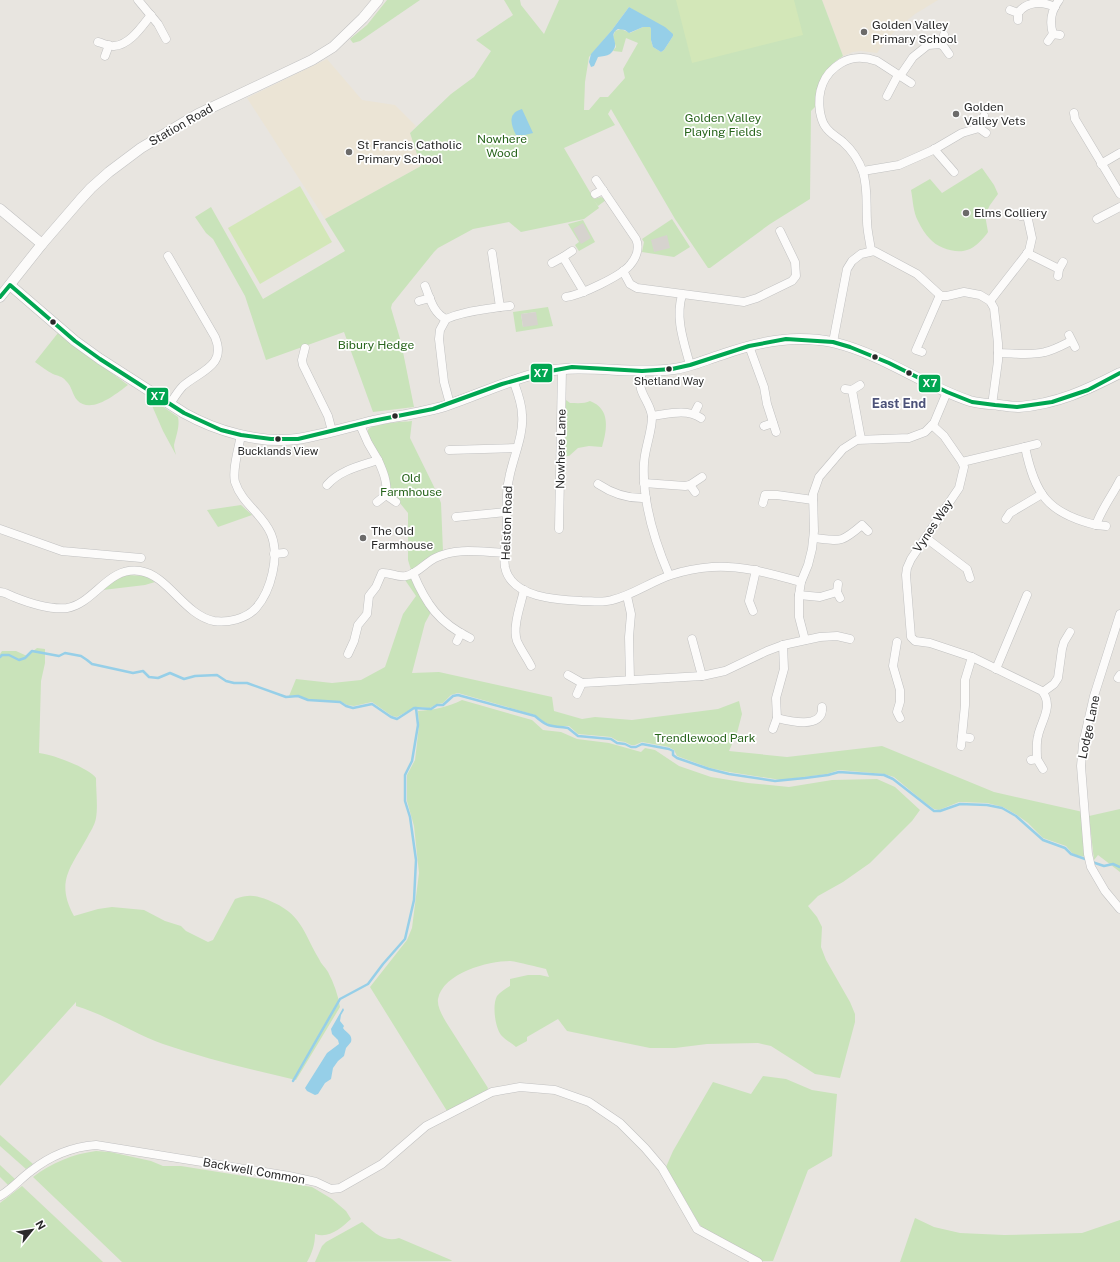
<svg xmlns="http://www.w3.org/2000/svg" width="1120" height="1262" font-family="'Public Sans',sans-serif">
<style>
.education{fill:#ebe4d5}
.green{fill:#c9e3ba;fill-rule:evenodd}
.pitch{fill:#d3e7b8}
.plaza{fill:#d6d3ce}
.water{fill:#96cfe8}
.lines{fill:none;stroke-linecap:round;stroke-linejoin:round}
.stream{stroke:#96cfe8;stroke-width:2.5}
.minor-casing{stroke:#c1c1c1;stroke-width:9}
.tertiary-casing{stroke:#c1c1c1;stroke-width:11}
.minor{stroke:#fcfbfa;stroke-width:8}
.tertiary{stroke:#fcfbfa;stroke-width:10}
.bus-1-casing{stroke:#fff;stroke-width:7}
.bus-1{stroke:#00a651;stroke-width:4}
.poi-dot{fill:#6c6b6a;stroke:#fff;stroke-width:1.5}
.bus-dot{fill:#2a2a2a;stroke:#fff;stroke-width:1.5}
.labels{text-anchor:middle;stroke-width:3.5;stroke-linejoin:round;paint-order:stroke}
.bus-label{font-size:11px;fill:#2a2a2a;stroke:#fff}
.poi-label{font-size:12px;fill:#2a2a2a;stroke:#fff;text-anchor:start}
.park-label{font-size:12px;fill:#28651c;stroke:#fff}
.street-label{font-size:12px;fill:#2a2a2a;stroke:#fff}
.neighbourhood-label{font-size:13px;font-weight:bold;fill:#4c5279;stroke:#fff}
.line-badge{stroke:#fff;stroke-width:1.5}
.badge-label{font-size:11px;text-anchor:middle;font-weight:bold;fill:#fff}
</style>
<rect width="100%" height="100%" fill="#e8e5e0"/>
<g class="education">
<path d="M822 0H938L915 14 900 26 887 39 877 53 861 51 853 52 843 56Z"/>
<path d="M327 59 362 100 395 105 416 126 410 133 421 166 325 219 247 98Z"/>
</g>
<g class="green">
<path d="M387 0H420L360 41 353 43 350 39 367 25Z"/>
<path d="M504 0H520L521 5 544 34 559 0H822L843 56C825 67 815 87 815 107L811 111 810 199 770 224 710 268H708L675 219 611 109 608 114 615 125 564 148 594 199 601 197 606 200 598 206 594 200 599 208 584 219 521 232 509 222 473 229 438 248 434 252 392 304 391 308 401 342 414 407 373 412 344 332 266 360 245 296 213 239 206 233 195 217 211 207 263 299 345 251 325 219 421 166 410 133 451 94 474 77 491 51 476 40 513 15ZM629 7 673 36 664 50 661 52 653 47 651 40V29L650 27H643L630 33 621 29 615 31 613 37 616 47 613 51 622 52 626 38 638 43 623 69 625 78 608 97H600L589 110H584L585 82 589 57 612 30Z"/>
<path d="M982 168 994 185 998 194 990 205 985 215 988 232C984 238 975 248 967 250 956 254 938 248 930 239 925 234 921 227 918 221 913 212 913 200 911 190L930 179 942 193Z"/>
<path d="M672 219 690 247 674 257 642 252 644 242 642 239Z"/>
<path d="M583 220 595 242 579 251 575 245 579 242 568 224Z"/>
<path d="M548 307 553 326 516 332 513 312ZM536 312 523 327 521 314Z"/>
<path d="M58 333 95 361 128 385C116 394 91 415 77 400 72 394 72 386 66 381 62 376 58 376 53 374 47 371 41 366 35 362Z"/>
<path d="M147 398 156 402 178 417C180 426 176 436 174 445 174 448 175 451 176 455L163 431 150 401Z"/>
<path d="M566 400 570 403C576 403 585 404 590 401 611 409 607 430 602 447L589 446 578 448 569 456H566L564 409Z"/>
<path d="M412 421 410 438 438 495 441 503 443 551 435 554 411 570 408 560V513L391 492 386 469 367 436C367 436 368 430 368 430 371 423 403 422 412 421Z"/>
<path d="M241 505 252 515 218 527 207 510Z"/>
<path d="M127 575 145 576 155 582 145 585 103 590V589L119 577Z"/>
<path d="M413 576 431 612 425 623 412 673 439 672 552 697 554 711 582 719 595 717 632 720 718 709 739 701 742 714 737 733 729 751 787 757 882 746 994 792 1083 812 1086 857 1076 855 1072 853 1066 846 1043 838 1028 823 1017 815 1003 807 987 803 959 802 939 810 934 809 923 801 894 777 884 774 839 770 827 774 781 780 729 772 710 768 677 756 674 750 669 747 642 742 635 745H631L625 742 618 741 611 737 578 734 569 726H553L544 722 535 715 458 693 451 695 443 703 437 704 430 708 415 707 397 717 392 716 372 702 354 706 347 705 340 701H324L308 699 297 695 289 696 296 679 332 683 361 680 385 667 403 614 416 596 405 580Z"/>
<path d="M37 648 45 649V663L41 681 39 753C52 754 89 768 96 778 96 791 98 806 96 818 95 825 90 832 87 838 71 867 55 882 74 916L98 909 112 907 144 910 165 921 181 926 186 931 208 942 213 940 235 899C249 894 255 895 268 900 302 914 302 930 319 959 321 964 325 967 328 972 334 983 338 995 340 1007L296 1080C252 1070 207 1059 163 1044 133 1033 106 1015 76 1006V1002L0 1086V654L2 651H16L27 656Z"/>
<path d="M462 700 532 720 543 730 561 732 577 739 609 743 641 752 645 748 655 750 679 766 711 777 748 783 789 787 832 780 877 779 895 787 920 810 912 821 870 863 843 882 818 896 808 906 817 917 822 927 821 947 826 960 850 1002 855 1014V1022L840 1078 815 1074 771 1046 758 1043 707 1044 675 1048H650L567 1031 558 1019 527 1037V1041L516 1047C512 1043 505 1040 501 1035 495 1027 492 1005 497 996 500 992 505 989 510 986V979L528 975H540L549 977 546 969C536 967 520 962 510 961 488 961 443 973 438 999 437 1007 442 1015 446 1022L488 1088 486 1092 447 1111 370 987 407 940 412 928 419 873 414 826 407 801V775L415 760 419 726 418 711C434 710 448 707 462 700Z"/>
<path d="M1120 809V872L1098 855 1094 860 1089 816Z"/>
<path d="M763 1076 786 1079 812 1090 837 1094 832 1156 808 1170 773 1261H762L703 1229 698 1222 666 1167 673 1151 713 1082 751 1094Z"/>
<path d="M0 1135 33 1164 26 1169 0 1146Z"/>
<path d="M96 1151 110 1152 151 1161 163 1166H181L312 1187 332 1199 346 1211 351 1219C341 1228 329 1239 315 1234 315 1245 312 1253 307 1262H122L33 1177C51 1163 73 1154 96 1151Z"/>
<path d="M0 1165 16 1180 8 1185 0 1177Z"/>
<path d="M22 1186 103 1262H0V1203Z"/>
<path d="M915 1218 934 1227 960 1233 1004 1235 1082 1233 1120 1220V1262H900Z"/>
<path d="M362 1222C373 1231 383 1243 399 1238L451 1260 452 1261 315 1262 322 1246 326 1242Z"/>
</g>
<g class="pitch">
<path d="M676 0H794L803 35 692 63Z"/>
<path d="M300 186 332 242 260 284 228 228Z"/>
</g>
<g class="plaza">
<path d="M583 223 591 238 581 244 573 229Z"/>
<path d="M667 235 670 248 654 252 651 240Z"/>
<path d="M536 312 538 325 523 327 521 314Z"/>
</g>
<g class="water">
<path d="M629 7 665 27 673 34V36L664 50 661 52 653 47 651 40V29L650 27H643L629 33 625 30 618 29C606 36 623 43 610 54 607 56 602 56 598 57L594 66 591 67 589 62 591 54 612 30Z"/>
<path d="M522 109 533 133 525 135H516C511 125 507 113 522 109Z"/>
<path d="M343 1008 344 1010 341 1015 340 1021 344 1026 343 1028C346 1033 353 1034 351 1042L346 1048 344 1056 338 1061 333 1068 331 1079 325 1083 318 1094 315 1095 307 1091 305 1088 327 1053 339 1044 338 1040 332 1034 331 1029Z"/>
</g>
<g class="lines">
<g class="stream">
<path d="M0 657 2 655H9L19 660 25 658 32 651 59 656 65 653 81 656 87 660 92 664 133 673 143 671 149 677 158 678 170 673 184 679 195 676 217 675 226 681 234 683H247L286 697 298 696 308 700 340 702 346 706 353 708 372 704 391 717 397 719 414 708 431 709 437 705H443L453 696 458 695 535 716C550 729 550 725 568 728L578 736 611 739 617 743 625 744 631 747H636L642 744 669 749 673 751V755L677 758 709 769 729 774 775 781 805 778 828 775 839 772 884 775 893 779 934 811H940L960 804 987 805 1002 808 1016 816 1043 840 1065 848 1071 854 1088 860"/>
<path d="M1092 862 1104 866 1113 864 1120 867"/>
<path d="M293 1081 340 999 368 984 383 964 405 939 414 900 416 860 410 817 405 801V775L412 761 418 725 416 708"/>
</g>
<g class="minor-casing">
<g id="minor">
<path d="M138 0 158 24 166 39"/>
<path d="M1059 0C1051 11 1049 21 1053 34L1060 35"/>
<path d="M1010 10 1018 13V20"/>
<path d="M1018 13C1027 1 1042 1 1055 7"/>
<path d="M1048 41 1053 34"/>
<path d="M98 42C103 43 109 47 114 46 130 45 142 26 151 15"/>
<path d="M942 45 944 35"/>
<path d="M105 56 109 45"/>
<path d="M900 76 913 57 928 45 941 44 944 47 949 54"/>
<path d="M887 96 898 75"/>
<path d="M1074 113 1075 119 1120 194"/>
<path d="M979 128 986 133"/>
<path d="M934 149 954 172"/>
<path d="M1101 164 1120 153"/>
<path d="M863 171 899 165 933 150 962 133 979 128 984 116"/>
<path d="M595 194 603 190"/>
<path d="M1097 219 1120 207"/>
<path d="M871 251C870 241 867 231 867 221 866 204 868 188 863 172 859 161 852 150 843 142 837 137 829 133 825 126 822 122 821 117 820 112 817 92 823 74 841 63 852 56 866 57 877 61L911 83"/>
<path d="M1027 253 1059 269"/>
<path d="M168 256 215 337C227 366 200 371 183 386 178 391 174 398 170 404"/>
<path d="M563 257 572 251"/>
<path d="M552 263 563 257 584 292"/>
<path d="M623 271 630 284 637 288 744 302 757 298 792 281 796 276 795 262 780 231"/>
<path d="M1058 276 1059 269 1063 262"/>
<path d="M425 286C430 298 433 313 446 319"/>
<path d="M682 295C675 319 684 342 690 365"/>
<path d="M566 297C581 295 621 276 630 265 636 258 640 248 636 239L596 180"/>
<path d="M419 301 430 298"/>
<path d="M990 301 1029 251 1032 238 1027 215 1021 216"/>
<path d="M500 307 510 306"/>
<path d="M1069 335 1075 347"/>
<path d="M833 342 847 269 852 261 861 254 874 251 917 274 941 296H947L964 292 980 295 990 301 994 308 998 343V361L992 405"/>
<path d="M749 346 764 387 767 404 776 432"/>
<path d="M305 348 302 360 303 365 328 416 332 431"/>
<path d="M922 352 916 350 940 295"/>
<path d="M998 353C1013 353 1030 356 1045 352 1054 350 1063 345 1071 341"/>
<path d="M642 371C641 376 639 383 641 389 644 399 651 406 652 417 652 432 645 447 644 463 642 501 654 540 669 575"/>
<path d="M513 380C517 391 522 403 522 415 524 433 514 456 510 474 505 493 507 512 507 531 506 543 503 555 505 567 511 598 558 600 582 601 592 601 603 603 612 600 633 595 650 582 671 575 683 571 699 568 712 567 743 565 771 574 801 582"/>
<path d="M845 389 852 390 860 385"/>
<path d="M852 390 861 439"/>
<path d="M450 404 444 382 439 339 440 330 446 319C464 311 482 310 500 307L492 253"/>
<path d="M694 414 698 406"/>
<path d="M652 416C667 414 687 408 701 418"/>
<path d="M932 425 944 436 962 462 964 467 959 488 911 559 907 568 906 575 911 637 915 641 930 643 972 657 1042 691C1054 706 1041 721 1038 736 1036 743 1037 752 1037 759"/>
<path d="M764 426 773 423"/>
<path d="M1025 447C1035 494 1047 513 1096 525 1102 508 1112 496 1120 480"/>
<path d="M449 450 516 448"/>
<path d="M962 462 1037 444"/>
<path d="M644 483 685 486 690 485 702 477"/>
<path d="M598 484C613 494 628 499 646 498"/>
<path d="M327 485C340 470 360 466 378 460L368 443 360 425"/>
<path d="M690 485 695 492"/>
<path d="M386 495 396 502"/>
<path d="M377 502 386 495C388 483 383 471 378 460"/>
<path d="M763 503 765 495H777L813 500"/>
<path d="M456 517 506 512"/>
<path d="M1006 519 1010 513 1042 494"/>
<path d="M1096 525 1106 526"/>
<path d="M0 529 62 551 141 558"/>
<path d="M559 529 562 369"/>
<path d="M814 538C841 541 841 543 862 525L868 531"/>
<path d="M926 538 967 569 970 578"/>
<path d="M274 554 284 553"/>
<path d="M413 573C426 604 439 623 470 638"/>
<path d="M838 584 837 592 840 598"/>
<path d="M524 590C521 604 512 627 517 641 521 650 527 658 531 666"/>
<path d="M0 592C5 592 9 595 14 597 29 603 50 610 67 608 95 603 108 566 140 571 168 575 184 615 214 621 228 623 246 619 256 608 271 591 280 556 271 534 263 514 242 504 235 482 232 470 239 447 241 435"/>
<path d="M799 595 820 597 837 592"/>
<path d="M627 596 631 614 629 637 630 680"/>
<path d="M753 611 749 601 756 570"/>
<path d="M1120 614 1094 696 1083 744 1081 766 1088 854 1091 867 1105 891 1120 909"/>
<path d="M692 639 702 676"/>
<path d="M805 640 799 617V595L801 582 808 565 812 549 814 531 813 494 819 477 843 449 857 440 909 438 925 432 934 423 947 392"/>
<path d="M457 641 461 633"/>
<path d="M897 642 893 666 900 690V702L897 712 900 718"/>
<path d="M348 654 354 641 358 625 367 614 369 596 376 587 382 573C390 572 398 578 406 576 417 574 425 563 435 558 457 547 481 552 504 553"/>
<path d="M996 669 1027 595"/>
<path d="M568 675 582 683 577 694"/>
<path d="M1118 678 1120 675"/>
<path d="M582 683 702 676 725 671 767 651 783 645 820 637 837 636 850 639"/>
<path d="M1043 692 1054 684 1058 678 1062 649 1064 642 1070 632"/>
<path d="M777 718C788 721 824 730 822 707"/>
<path d="M773 729 777 718 776 698 784 669 783 645"/>
<path d="M962 737 970 738"/>
<path d="M961 746 965 705V680L972 657"/>
<path d="M1031 760 1037 759 1043 769"/>
<path d="M0 1196C12 1189 20 1179 31 1171 51 1155 71 1147 96 1145L289 1176 316 1182 331 1189 340 1188 382 1164 426 1126 492 1092 520 1087 555 1090 589 1102 620 1123 645 1148 662 1168 697 1229 758 1262"/>
</g>
</g>
<g class="tertiary-casing">
<g id="tertiary">
<path d="M0 209 42 244"/>
<path d="M10 285 75 341 100 359 184 413C216 431 260 444 297 439 323 435 348 427 373 421 397 416 422 413 445 406 478 395 508 380 542 372 586 363 630 375 674 369 690 367 705 360 721 355 741 348 761 342 782 340 798 338 821 339 836 343 884 355 924 386 970 401 980 404 990 404 999 405 1006 406 1013 407 1019 407 1057 404 1087 390 1120 373"/>
<path d="M0 297 42 244 80 200 91 188 109 172 141 148 198 114 312 60 333 47 363 18 378 0"/>
</g>
</g>
<use href="#minor" class="minor"/>
<use href="#tertiary" class="tertiary"/>
<g class="bus-1-casing">
<path id="bus-1" d="M0 297 10 285 75 341 100 359 184 413 221 430 241 435 271 439H298L372 421 433 409 502 384 545 372 572 367 642 371 672 369 690 365 749 346 786 339 833 342 850 347 889 363 947 392 972 402 995 405 1017 407 1052 402 1088 390 1120 373"/>
</g>
<use href="#bus-1" class="bus-1"/>
</g>
<g class="poi-dot">
<circle cx="864" cy="32" r="4"/>
<circle cx="956" cy="114" r="4"/>
<circle cx="349" cy="152" r="4"/>
<circle cx="966" cy="213" r="4"/>
<circle cx="363" cy="538" r="4"/>
</g>
<g class="bus-dot">
<circle cx="53" cy="322" r="3.5"/>
<circle cx="875" cy="357" r="3.5"/>
<circle cx="669" cy="369" r="3.5"/>
<circle cx="909" cy="373" r="3.5"/>
<circle cx="395" cy="416" r="3.5"/>
<circle cx="278" cy="439" r="3.5"/>
</g>
<g class="labels">
<g class="bus-label">
<text x="669" y="385">Shetland Way</text>
<text x="278" y="455">Bucklands View</text>
</g>
<g class="poi-label">
<text x="872" y="29">Golden Valley<tspan x="872" dy="14">Primary School</tspan></text>
<text x="964" y="111">Golden<tspan x="964" dy="14">Valley Vets</tspan></text>
<text x="357" y="149">St Francis Catholic<tspan x="357" dy="14">Primary School</tspan></text>
<text x="974" y="217">Elms Colliery</text>
<text x="371" y="535">The Old<tspan x="371" dy="14">Farmhouse</tspan></text>
</g>
<g class="park-label">
<text x="723" y="122">Golden Valley<tspan x="723" dy="14">Playing Fields</tspan></text>
<text x="502" y="143">Nowhere<tspan x="502" dy="14">Wood</tspan></text>
<text x="376" y="349">Bibury Hedge</text>
<text x="411" y="482">Old<tspan x="411" dy="14">Farmhouse</tspan></text>
<text x="705" y="742">Trendlewood Park</text>
</g>
<g class="street-label">
<text transform="translate(181 125) rotate(-30)" y="4">Station Road</text>
<text transform="translate(561 449) rotate(-89)" y="4">Nowhere Lane</text>
<text transform="translate(507 523) rotate(-88)" y="4">Helston Road</text>
<text transform="translate(933 526) rotate(-56)" y="4">Vynes Way</text>
<text transform="translate(1089 727) rotate(-78)" y="4">Lodge Lane</text>
<text transform="translate(254 1171) rotate(10)" y="4">Backwell Common</text>
</g>
<g class="neighbourhood-label">
<text x="899" y="408">East End</text>
</g>
</g>
<g class="line-badge">
<rect x="530" y="363" width="23" height="20" rx="4" fill="#00a651"/>
<rect x="918" y="374" width="23" height="19" rx="4" fill="#00a651"/>
<rect x="146" y="387" width="23" height="19" rx="4" fill="#00a651"/>
</g>
<g class="badge-label">
<text x="541" y="377">X7</text>
<text x="930" y="387">X7</text>
<text x="158" y="400">X7</text>
</g>
<g transform="translate(32 1230) rotate(60)" stroke="#ffffff" stroke-width="3" paint-order="stroke">
<path d="M0-3L7 15L0 10L-7 15Z" fill="#2a2a2a"/>
<text y="-6" font-size="11" font-weight="bold" text-anchor="middle" fill="#2a2a2a">N</text>
</g>
</svg>
